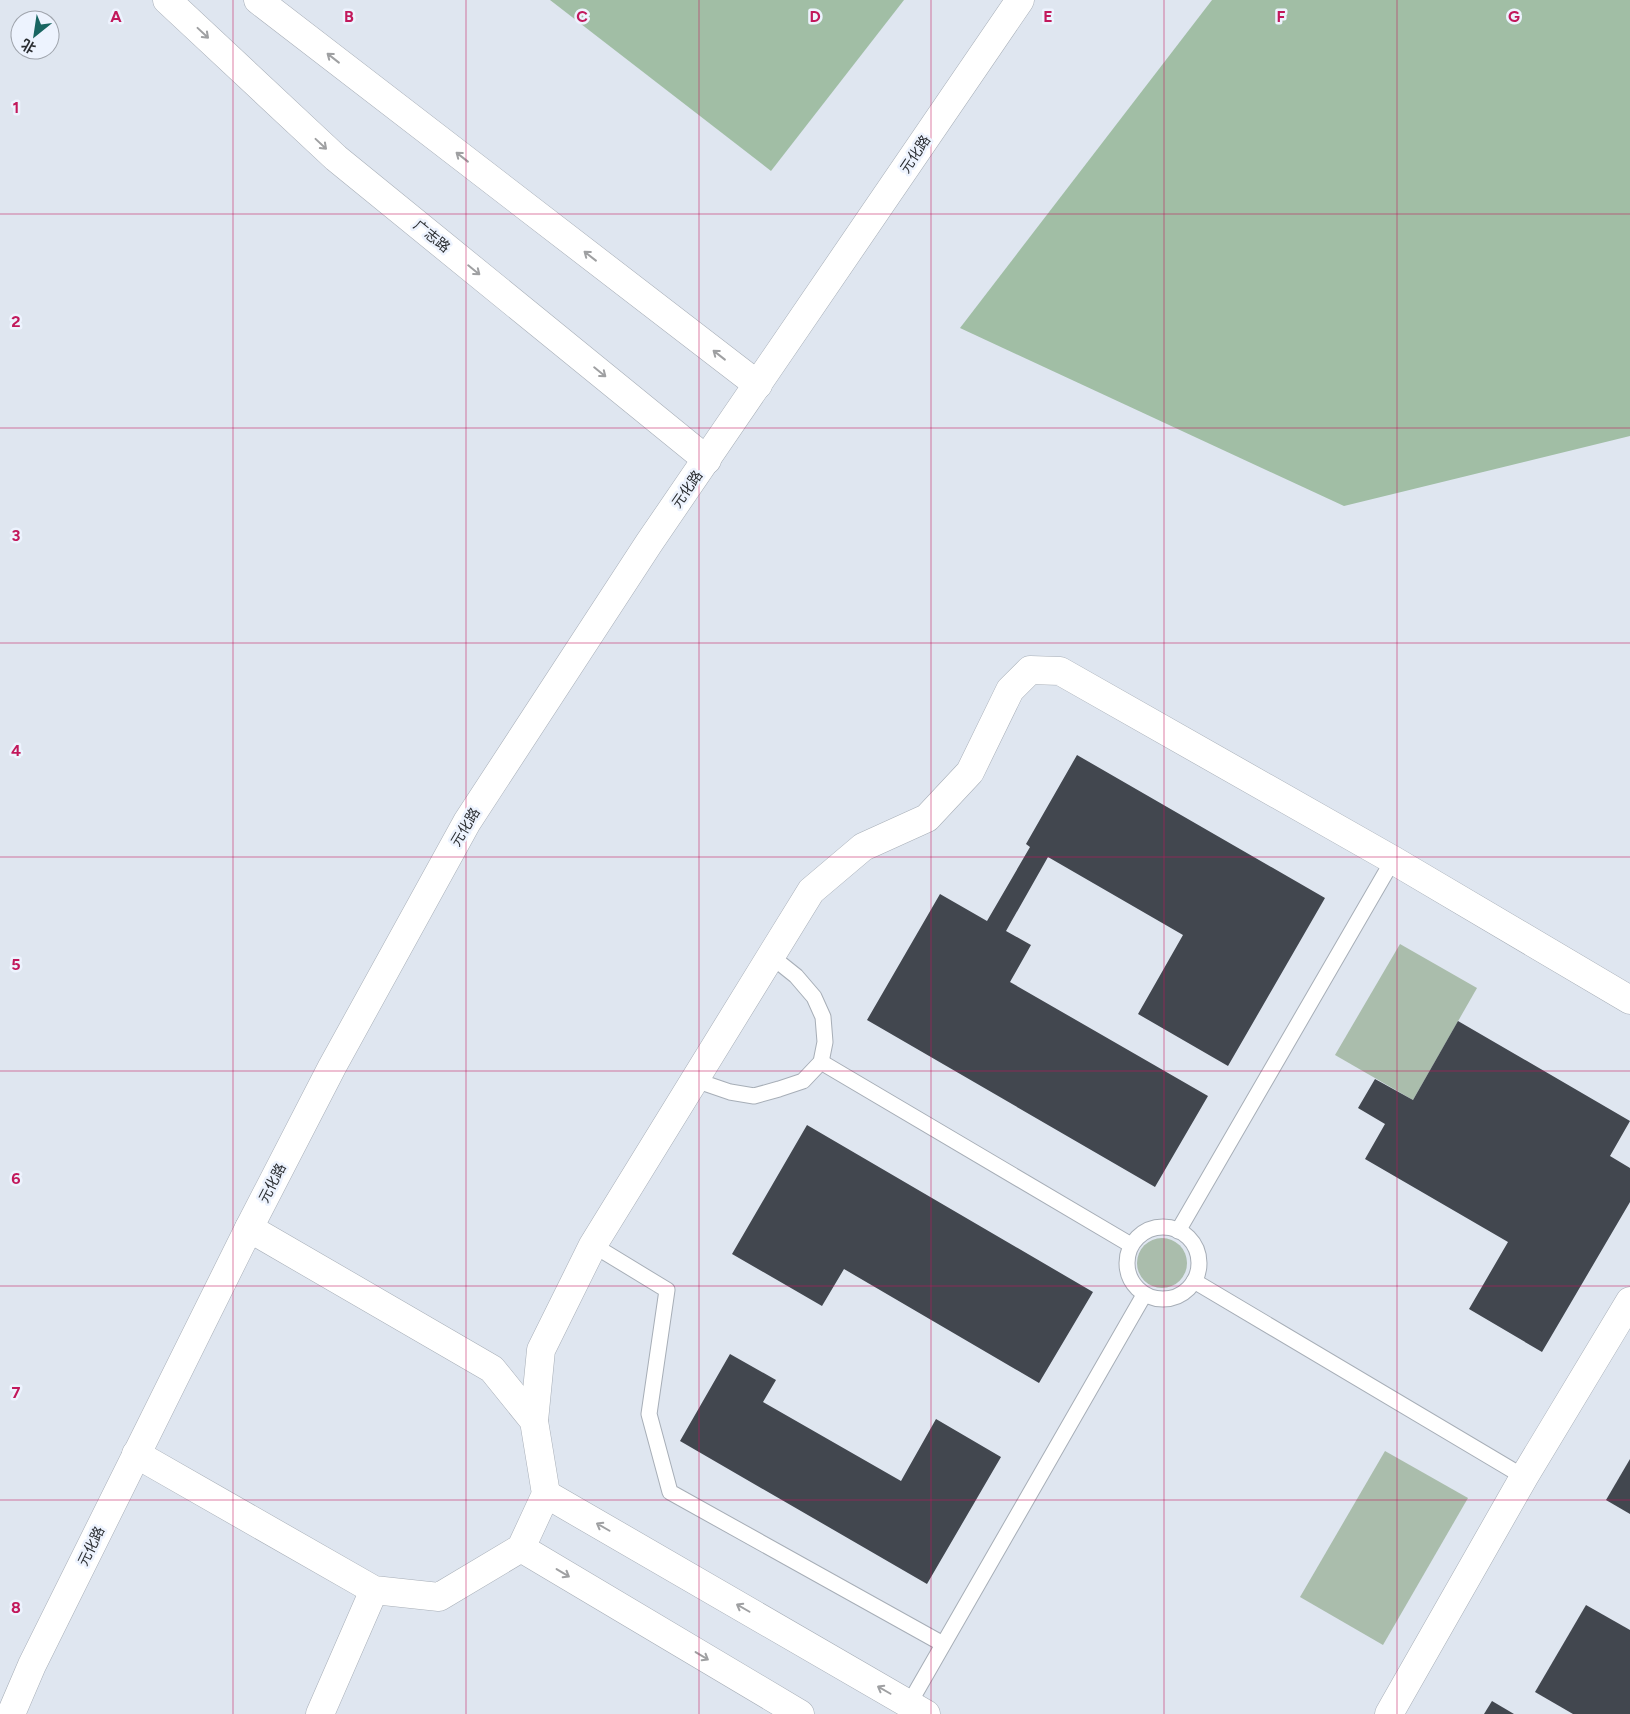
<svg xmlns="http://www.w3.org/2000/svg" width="1630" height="1714" font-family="Figtree,'Noto Sans SC',sans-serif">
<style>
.green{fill:#aabdac}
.forest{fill:#a1bea5}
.building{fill:#42474f}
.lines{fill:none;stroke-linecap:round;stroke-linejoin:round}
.lane-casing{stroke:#a7aeb7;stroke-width:17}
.street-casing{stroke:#a7aeb7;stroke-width:29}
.secondary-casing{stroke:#a7aeb7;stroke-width:29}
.lane{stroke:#fff;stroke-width:15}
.street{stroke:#fff;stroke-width:28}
.secondary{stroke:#fff;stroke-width:28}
.oneway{stroke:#9fa0a2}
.grid{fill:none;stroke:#c2185b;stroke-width:1;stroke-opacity:0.55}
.labels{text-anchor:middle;stroke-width:5;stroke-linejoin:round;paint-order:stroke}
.street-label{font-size:14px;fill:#2a2d31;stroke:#edf3fe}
.grid-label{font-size:16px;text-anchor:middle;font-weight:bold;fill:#c2185b;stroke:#edf3fe;stroke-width:5;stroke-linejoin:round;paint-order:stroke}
</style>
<rect width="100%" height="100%" fill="#dfe6f0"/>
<g class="green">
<path d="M1400 944 1477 988 1413 1100 1335 1055Z"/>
<circle cx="1162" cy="1263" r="25"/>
<path d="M1385 1451 1468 1498 1383 1645 1300 1597Z"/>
</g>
<g class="forest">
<path d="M550 0H904L771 171Z"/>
<path d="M1212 0H1630V436L1344 506 960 328Z"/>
</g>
<g class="building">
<path d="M1077 755 1325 898 1228 1066 1138 1014 1183 935 1048 857 1006 931 1031 945 1010 982 1208 1096 1155 1187 867 1020 940 894 987 921 1030 847 1026 844Z"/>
<path d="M1458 1021 1630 1121 1610 1156 1630 1168V1202L1542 1352 1469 1309 1508 1242 1365 1159 1385 1124 1358 1108 1375 1079 1413 1100Z"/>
<path d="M807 1125 1093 1292 1039 1383 844 1269 822 1306 732 1254Z"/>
<path d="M730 1354 776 1380 763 1402 901 1481 936 1419 1001 1457 927 1584 680 1441Z"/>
<path d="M1630 1459V1514L1606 1500Z"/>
<path d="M1586 1605 1630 1630V1714H1573L1535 1692Z"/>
<path d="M1492 1701 1514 1714H1484Z"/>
</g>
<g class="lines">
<g class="lane-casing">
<g id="lane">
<path d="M821 1062 1131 1245"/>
<path d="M695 1080 730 1092 754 1096 779 1089 803 1081 821 1062 825 1042 823 1017 814 997 796 976 771 956"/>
<circle cx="1163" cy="1263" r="36"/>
<path d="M1178 1231 1393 860"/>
<path d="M593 1245 667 1290 649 1414 670 1492 943 1644"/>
<path d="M1194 1281 1524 1477"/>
<path d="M909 1704 1144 1295"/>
</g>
</g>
<g class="street-casing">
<g id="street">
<path d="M534 1421 541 1350 593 1245 811 891 863 847 927 818 970 772 1010 690 1030 670 1060 671 1393 860 1630 1000"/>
<path d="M136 1454 374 1590 439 1597 521 1548 546 1494 534 1421 492 1369 249 1228"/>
<path d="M546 1494 926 1714"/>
<path d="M521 1548 800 1714"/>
<path d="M1389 1714 1524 1477 1630 1301"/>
</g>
</g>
<g class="secondary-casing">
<g id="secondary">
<path d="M167 0 336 158 707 460"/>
<path d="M258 0 758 385"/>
<path d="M11 1714 32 1665 249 1228 332 1067 467 822 649 543 1020 0"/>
<path d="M320 1714 374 1590"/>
</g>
</g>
<use href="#lane" class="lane"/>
<use href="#street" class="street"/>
<use href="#secondary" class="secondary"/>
</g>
<defs><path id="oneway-shaft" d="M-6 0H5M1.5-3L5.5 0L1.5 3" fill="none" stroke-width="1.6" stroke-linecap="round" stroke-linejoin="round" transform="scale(1.25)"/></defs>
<g class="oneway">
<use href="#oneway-shaft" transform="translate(203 33) rotate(43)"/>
<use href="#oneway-shaft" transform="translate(333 58) rotate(-142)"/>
<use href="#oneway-shaft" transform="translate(321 144) rotate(43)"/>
<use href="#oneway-shaft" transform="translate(462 157) rotate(-142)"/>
<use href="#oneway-shaft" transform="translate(590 256) rotate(-142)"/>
<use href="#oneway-shaft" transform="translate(474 270) rotate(39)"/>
<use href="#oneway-shaft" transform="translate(719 355) rotate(-142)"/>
<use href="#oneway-shaft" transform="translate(600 372) rotate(39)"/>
<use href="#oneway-shaft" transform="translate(603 1527) rotate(-150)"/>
<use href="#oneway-shaft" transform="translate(563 1573) rotate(31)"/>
<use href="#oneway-shaft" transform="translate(743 1608) rotate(-150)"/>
<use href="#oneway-shaft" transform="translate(702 1656) rotate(31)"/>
<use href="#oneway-shaft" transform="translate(884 1690) rotate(-150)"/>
</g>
<path class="grid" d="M233 0V1714M466 0V1714M699 0V1714M931 0V1714M1164 0V1714M1397 0V1714M0 214H1630M0 428H1630M0 643H1630M0 857H1630M0 1071H1630M0 1286H1630M0 1500H1630"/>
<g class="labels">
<g class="street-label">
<text transform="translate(915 154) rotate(-56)" y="5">元化路</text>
<text transform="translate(432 236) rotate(39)" y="5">广志路</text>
<text transform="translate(687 489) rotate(-55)" y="5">元化路</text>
<text transform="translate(465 827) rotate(-59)" y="5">元化路</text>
<text transform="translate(272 1183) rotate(-63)" y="5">元化路</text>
<text transform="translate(91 1546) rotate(-64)" y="5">元化路</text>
</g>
</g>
<g class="grid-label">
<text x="116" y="22">A</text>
<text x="349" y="22">B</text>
<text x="582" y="22">C</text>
<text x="815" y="22">D</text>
<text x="1048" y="22">E</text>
<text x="1281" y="22">F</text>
<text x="1514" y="22">G</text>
<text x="16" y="113">1</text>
<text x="16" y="327">2</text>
<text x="16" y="541">3</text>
<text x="16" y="756">4</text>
<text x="16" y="970">5</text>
<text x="16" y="1184">6</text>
<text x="16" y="1398">7</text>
<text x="16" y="1613">8</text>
</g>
<g transform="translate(35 35) rotate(210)"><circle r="24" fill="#edf3fe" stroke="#9fa4ac"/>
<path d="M0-4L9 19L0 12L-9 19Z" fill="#186561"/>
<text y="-8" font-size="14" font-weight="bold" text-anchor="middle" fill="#2a2d31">北</text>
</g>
</svg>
